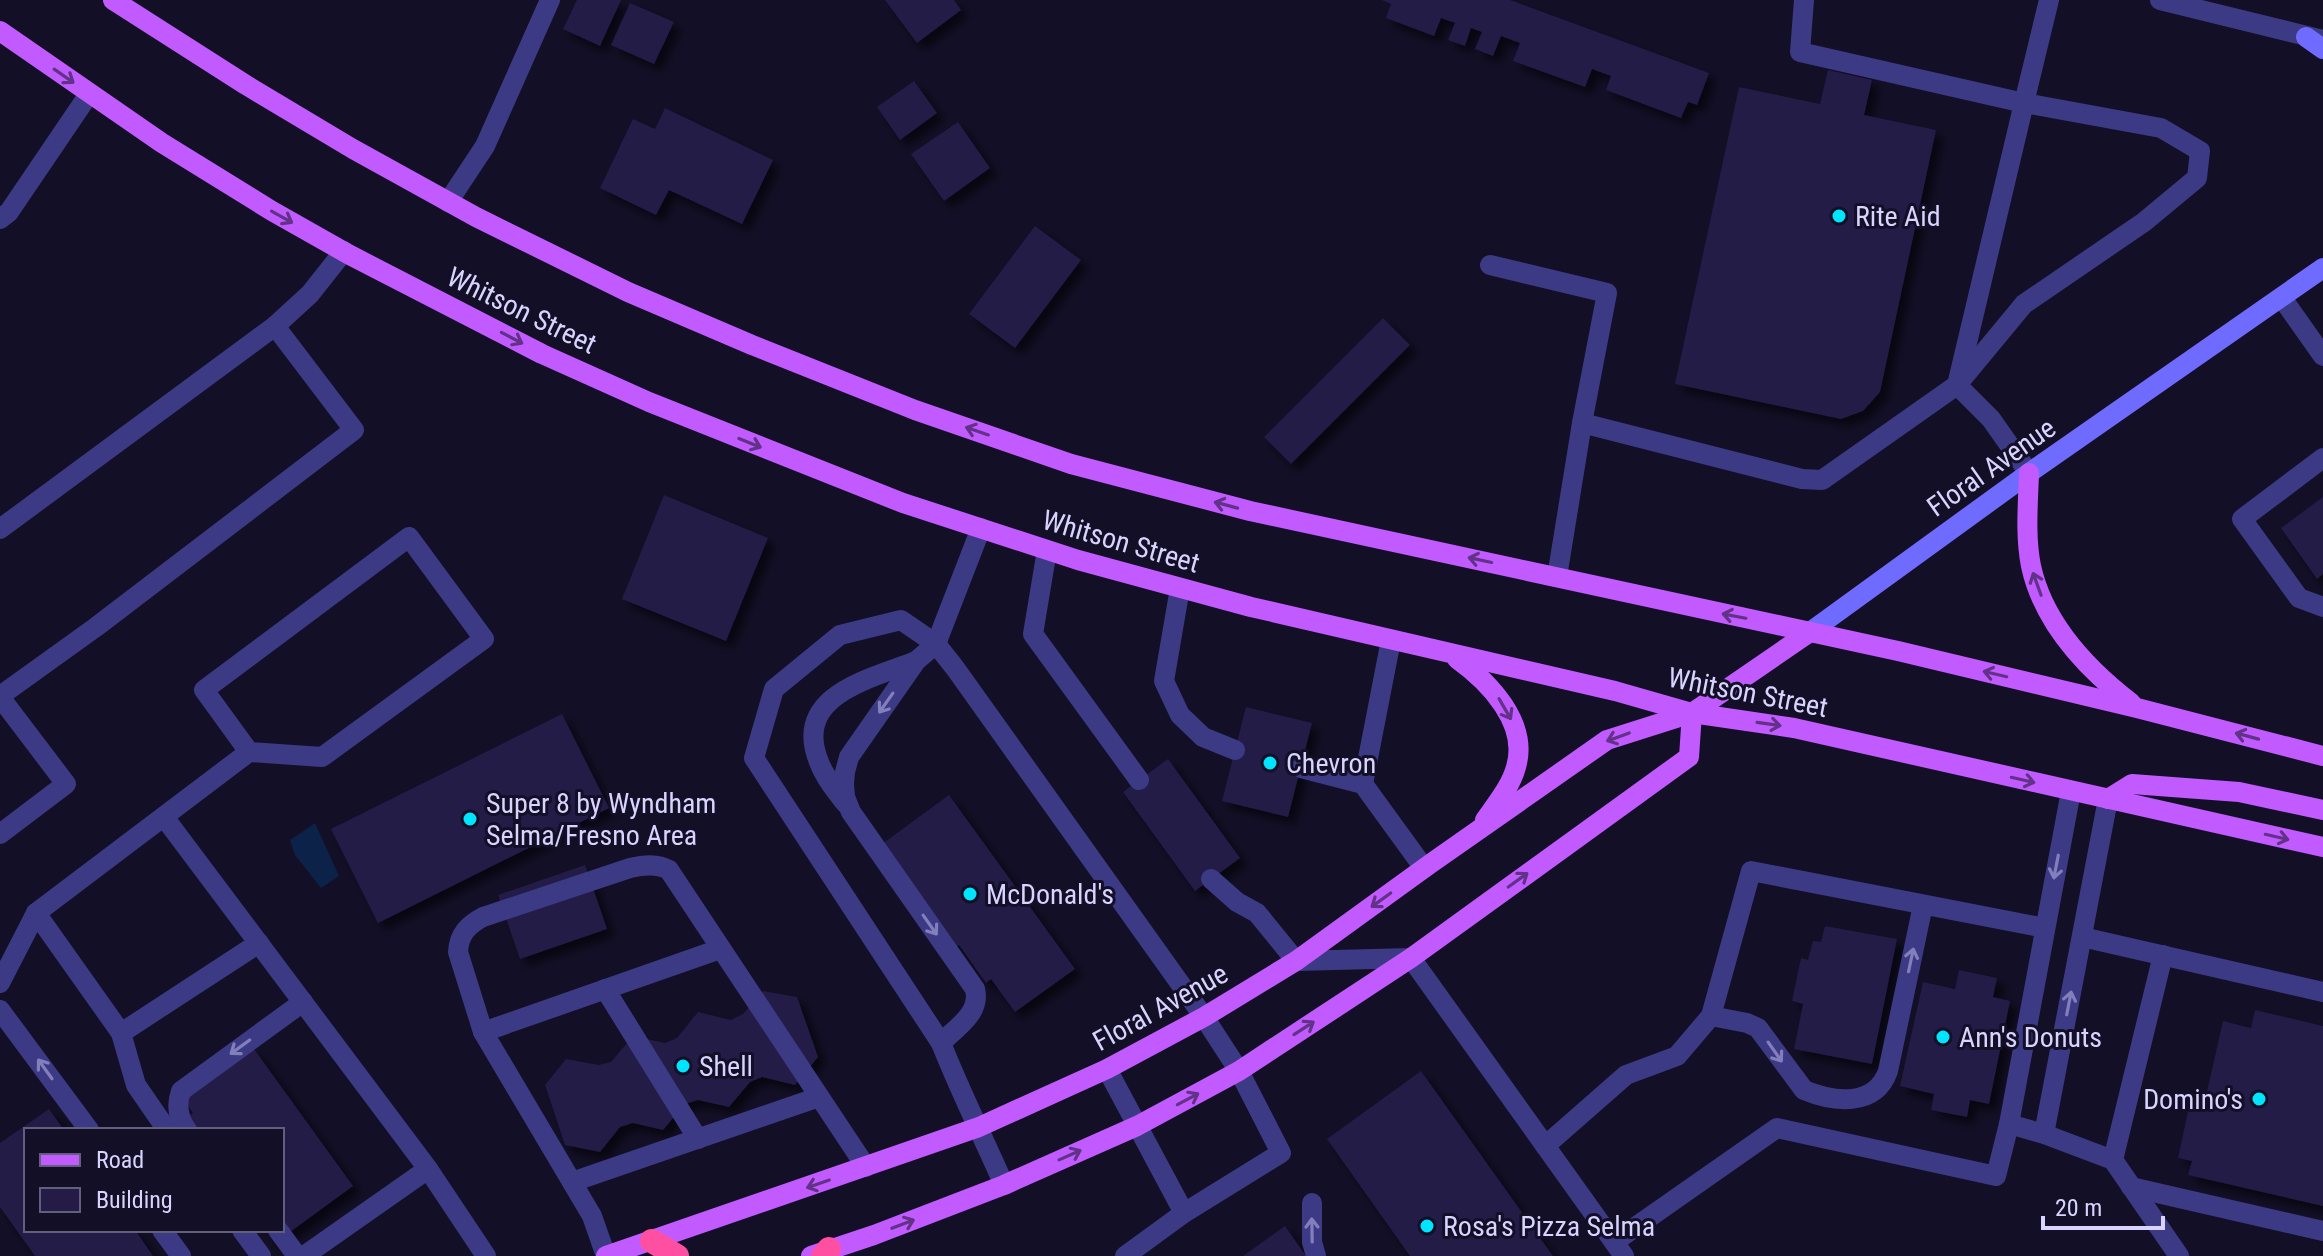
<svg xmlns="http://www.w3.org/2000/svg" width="2323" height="1256" font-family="'Roboto Condensed',sans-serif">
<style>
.water{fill:#0c2248}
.building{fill:#241b47;filter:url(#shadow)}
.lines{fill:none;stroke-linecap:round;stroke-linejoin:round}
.lane{stroke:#3d3a85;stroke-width:20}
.street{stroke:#3d3a85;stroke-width:20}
.secondary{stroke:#6f6bff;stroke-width:20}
.primary{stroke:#c25bff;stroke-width:20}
.highway{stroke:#ff4fa3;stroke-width:24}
.oneway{stroke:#623188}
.oneway2{stroke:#837fbc}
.poi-dot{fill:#00e5ff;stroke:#130f26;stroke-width:3}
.labels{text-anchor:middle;stroke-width:6;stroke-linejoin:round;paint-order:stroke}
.poi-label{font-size:28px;fill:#d9d4ff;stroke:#130f26;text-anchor:start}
.street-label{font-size:28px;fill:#d9d4ff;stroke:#130f26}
</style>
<defs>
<filter id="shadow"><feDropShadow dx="7" dy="7" stdDeviation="4" flood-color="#0009"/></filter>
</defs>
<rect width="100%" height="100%" fill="#130f26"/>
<path class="water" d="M315 823 339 876 321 888 295 855 290 840Z"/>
<g class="building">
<path d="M577 0H621L600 46 563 29Z"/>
<path d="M885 0H954L961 10 917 43Z"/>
<path d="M1382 0H1510L1709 73 1697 105 1688 102 1681 118 1606 90 1611 76 1592 69 1585 87 1513 61 1520 43 1501 36 1493 56 1475 49 1482 32 1471 28 1465 46 1448 40 1455 23 1441 18 1434 36 1386 18 1391 4Z"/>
<path d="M630 3 674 22 654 64 611 45Z"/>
<path d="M1828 70 1872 80 1864 115 1936 130 1880 392 1863 411 1841 419 1675 384 1739 87 1820 104Z"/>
<path d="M914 81 937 113 900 140 877 107Z"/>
<path d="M665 108 773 160 742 224 669 190 656 215 600 188 633 119 655 129Z"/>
<path d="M958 122 990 168 944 201 911 154Z"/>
<path d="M1035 226 1081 260 1015 348 969 314Z"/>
<path d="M1383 318 1410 345 1291 464 1264 437Z"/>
<path d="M664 495 768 538 726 641 622 599Z"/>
<path d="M2323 497V574L2317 579 2281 528Z"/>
<path d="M1246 707 1312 723 1288 817 1222 801Z"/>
<path d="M562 714 609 808 378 923 331 829Z"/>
<path d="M1168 759 1240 858 1195 891 1123 792Z"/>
<path d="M949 795 1075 969 1015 1012 991 979 986 983 959 945 956 947 882 844Z"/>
<path d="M585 865 607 929 520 959 498 895Z"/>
<path d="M1825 926 1897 939 1872 1064 1794 1049 1803 1004 1792 1001 1801 958 1808 960 1813 941 1821 942Z"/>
<path d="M1959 970 1997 978 1993 997 2010 1001 1989 1104 1970 1100 1967 1117 1931 1110 1934 1094 1900 1086 1923 982 1955 989Z"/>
<path d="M763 991 797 997 818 1057 795 1085 762 1077 750 1082 729 1107 698 1100 685 1104 663 1130 633 1123 620 1127 600 1152 565 1145 545 1085 566 1059 599 1065 611 1062 633 1036 665 1043 677 1038 698 1012 731 1020 743 1014Z"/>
<path d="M2255 1010 2323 1026V1206L2188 1175 2192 1161 2178 1158 2190 1102 2204 1105 2223 1021 2251 1028Z"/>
<path d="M254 1049 353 1186 275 1243 266 1230H282V1130H193L185 1119 193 1113 184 1100Z"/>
<path d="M1421 1071 1553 1256H1410L1327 1139Z"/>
<path d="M49 1109 64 1130H26V1230H135L153 1256H35L0 1207V1143Z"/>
<path d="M1285 1226 1306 1256H1243Z"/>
</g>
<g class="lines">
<g class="lane">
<path d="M1804 0 1800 52 2024 103 1957 385 1991 419 2029 473"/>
<path d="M448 202 485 146 550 0"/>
<path d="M0 219 9 212 89 94"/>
<path d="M1490 265 1607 293 1582 423"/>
<path d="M2282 298 2323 356"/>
<path d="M2323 458 2242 519 2299 598 2323 607"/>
<path d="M0 529 275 326 310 294 344 251"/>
<path d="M1047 550 1033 634 1139 780"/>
<path d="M1557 577 1582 423 1802 479 1822 480 1957 385 2024 304 2144 222 2197 178 2200 151 2161 128 2024 103 2049 0"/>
<path d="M1180 588 1164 681 1180 715 1203 737 1235 750"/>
<path d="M0 696 96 627 354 430 275 326"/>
<path d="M0 697 66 784 0 834"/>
<path d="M1301 768 1363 784 1424 868"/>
<path d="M1363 784 1391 640"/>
<path d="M846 804C836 791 825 778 819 762 792 695 870 679 916 661"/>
<path d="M164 817 428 1169 486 1256"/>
<path d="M1211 879 1237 902 1257 913 1296 961 1411 958 1624 1256"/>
<path d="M36 913 121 1033 259 943"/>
<path d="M2082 937 2323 992"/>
<path d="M0 983 36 913 249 752 322 757 484 639 409 537 204 690 249 752"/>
<path d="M605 989 698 1139"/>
<path d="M0 1010 89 1130"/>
<path d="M1711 1016 1747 1023 1758 1028 1804 1090C1833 1102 1875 1108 1888 1071L1923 905"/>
<path d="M483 1032 720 949"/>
<path d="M121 1033 136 1085 167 1130"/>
<path d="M941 1043C957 1027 981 1013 975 989L851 812 845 797 844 784 845 772 849 757 916 661 936 644 981 528"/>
<path d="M1107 1069 1184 1213"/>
<path d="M2009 1124 2044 1134 2113 1160 2179 1256"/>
<path d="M187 1130C178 1118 176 1105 181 1091L303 1002"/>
<path d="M2044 1134 2108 799"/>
<path d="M1545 1146 1626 1075 1677 1056 1711 1016 1751 871 2045 928"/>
<path d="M2113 1160 2163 955"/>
<path d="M572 1182 819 1097"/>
<path d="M1004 1185C983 1137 960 1091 941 1043L754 758 774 689 840 635 901 620 936 644 955 668 1204 1017 1239 1071 1281 1153 1184 1213 1125 1256"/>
<path d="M2131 1187 2323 1231"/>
<path d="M1312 1203V1242L1316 1256"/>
<path d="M162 1230 181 1256"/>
<path d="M242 1230 261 1256"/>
<path d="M278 1230 297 1256"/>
<path d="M1614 1242 1777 1128 1996 1176 2009 1124 2071 791"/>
<path d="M304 1256 428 1169"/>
<path d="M606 1256 592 1216 483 1032 458 952C459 934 468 925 483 917L630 868C643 865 657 863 669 870L866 1167"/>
</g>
<path class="street" d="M2160 0 2323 40"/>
<g class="secondary">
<path d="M2306 37 2323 49"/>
<path d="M1810 632 2029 473 2323 268"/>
</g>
<g class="primary">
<path d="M113 0 246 85 353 149 476 217 628 292 752 345 915 410 1071 464 1250 511 1898 651 2137 708 2323 756"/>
<path d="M0 31 162 143 272 211 348 254 542 354 649 402 903 503 1078 560 1251 607 1615 691 1692 713 1794 728 2323 847"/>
<path d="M2029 473C2028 504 2025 536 2031 566 2043 622 2087 669 2131 703"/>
<path d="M1457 659C1489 682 1529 723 1516 767 1511 786 1497 803 1485 820"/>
<path d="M2108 799 2132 784 2239 792 2323 810"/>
<path d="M606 1256 979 1127 1107 1069 1204 1017 1296 961 1430 864 1607 740 1692 713 1810 632"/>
<path d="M811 1256 874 1235 1004 1185 1137 1126 1239 1071 1411 958 1689 757 1692 713"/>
</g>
<g class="highway">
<path d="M652 1241 677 1256"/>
<path d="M823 1256 829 1249"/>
</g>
</g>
<defs><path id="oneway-shaft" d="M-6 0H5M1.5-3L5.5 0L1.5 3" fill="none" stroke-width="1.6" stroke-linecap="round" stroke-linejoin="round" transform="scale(2)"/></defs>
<g class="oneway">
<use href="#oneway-shaft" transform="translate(64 76) rotate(35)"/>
<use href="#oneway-shaft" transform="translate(282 217) rotate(29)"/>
<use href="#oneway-shaft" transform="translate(512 338) rotate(28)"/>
<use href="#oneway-shaft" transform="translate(977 431) rotate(-161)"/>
<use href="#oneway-shaft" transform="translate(750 443) rotate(22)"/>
<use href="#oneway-shaft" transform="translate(1226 505) rotate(-165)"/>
<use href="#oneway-shaft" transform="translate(1480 560) rotate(-168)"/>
<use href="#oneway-shaft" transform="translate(2037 584) rotate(-110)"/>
<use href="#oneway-shaft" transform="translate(1734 616) rotate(-169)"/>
<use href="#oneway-shaft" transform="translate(1995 674) rotate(-167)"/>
<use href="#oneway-shaft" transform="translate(1505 709) rotate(60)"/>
<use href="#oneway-shaft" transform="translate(1769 724) rotate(8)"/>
<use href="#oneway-shaft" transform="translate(2247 736) rotate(-165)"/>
<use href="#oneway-shaft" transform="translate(1618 737) rotate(160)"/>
<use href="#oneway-shaft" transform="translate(2023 780) rotate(13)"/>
<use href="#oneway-shaft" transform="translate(2277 837) rotate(13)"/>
<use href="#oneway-shaft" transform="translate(1518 880) rotate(-36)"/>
<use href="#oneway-shaft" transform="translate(1381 900) rotate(144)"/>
<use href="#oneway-shaft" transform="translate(1304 1028) rotate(-33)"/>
<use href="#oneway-shaft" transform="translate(1188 1099) rotate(-28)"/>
<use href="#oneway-shaft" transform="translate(1070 1155) rotate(-24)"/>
<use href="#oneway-shaft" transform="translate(818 1184) rotate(161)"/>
<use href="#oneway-shaft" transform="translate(903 1224) rotate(-21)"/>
</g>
<g class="oneway2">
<use href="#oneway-shaft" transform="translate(886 703) rotate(125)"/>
<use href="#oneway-shaft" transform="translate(2056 867) rotate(101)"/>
<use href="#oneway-shaft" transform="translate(930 925) rotate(55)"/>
<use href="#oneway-shaft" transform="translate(1911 960) rotate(-78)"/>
<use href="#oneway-shaft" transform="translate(2069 1003) rotate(-79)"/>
<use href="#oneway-shaft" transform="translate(240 1047) rotate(144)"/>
<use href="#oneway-shaft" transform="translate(1775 1052) rotate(55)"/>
<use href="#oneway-shaft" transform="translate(45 1069) rotate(-126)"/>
<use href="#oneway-shaft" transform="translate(1312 1230) rotate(-91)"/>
</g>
<g class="poi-dot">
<circle cx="1839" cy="216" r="8"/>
<circle cx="1270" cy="763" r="8"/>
<circle cx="470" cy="819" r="8"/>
<circle cx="970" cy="894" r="8"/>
<circle cx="1943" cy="1037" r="8"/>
<circle cx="683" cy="1066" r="8"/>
<circle cx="2259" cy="1099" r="8"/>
<circle cx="1427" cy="1226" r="8"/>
</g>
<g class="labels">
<g class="poi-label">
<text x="1855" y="226">Rite Aid</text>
<text x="1286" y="773">Chevron</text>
<text x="486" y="813">Super 8 by Wyndham<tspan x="486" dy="32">Selma/Fresno Area</tspan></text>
<text x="986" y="904">McDonald's</text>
<text x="1959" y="1047">Ann's Donuts</text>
<text x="699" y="1076">Shell</text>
<text x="2243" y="1109" text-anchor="end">Domino's</text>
<text x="1443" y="1236">Rosa's Pizza Selma</text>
</g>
<g class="street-label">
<text transform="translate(522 310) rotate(26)" y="10">Whitson Street</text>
<text transform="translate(1991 467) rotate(-35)" y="10">Floral Avenue</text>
<text transform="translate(1121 541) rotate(16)" y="10">Whitson Street</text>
<text transform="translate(1748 692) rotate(11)" y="10">Whitson Street</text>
<text transform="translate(1160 1007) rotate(-29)" y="10">Floral Avenue</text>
</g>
</g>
<rect x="24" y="1128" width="260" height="104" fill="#130f26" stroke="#625e7d" stroke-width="2"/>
<rect x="40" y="1154" width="40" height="12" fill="#c25bff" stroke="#625e7d" stroke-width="2"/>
<text x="96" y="1168" font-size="24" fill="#d9d4ff">Road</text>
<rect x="40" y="1188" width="40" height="24" fill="#241b47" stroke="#625e7d" stroke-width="2"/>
<text x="96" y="1208" font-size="24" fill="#d9d4ff">Building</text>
<path d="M2043 1216v12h120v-12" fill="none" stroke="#d9d4ff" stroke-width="4"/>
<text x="2055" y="1216" font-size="24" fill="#d9d4ff" stroke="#130f26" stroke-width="6" paint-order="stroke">20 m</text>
</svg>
